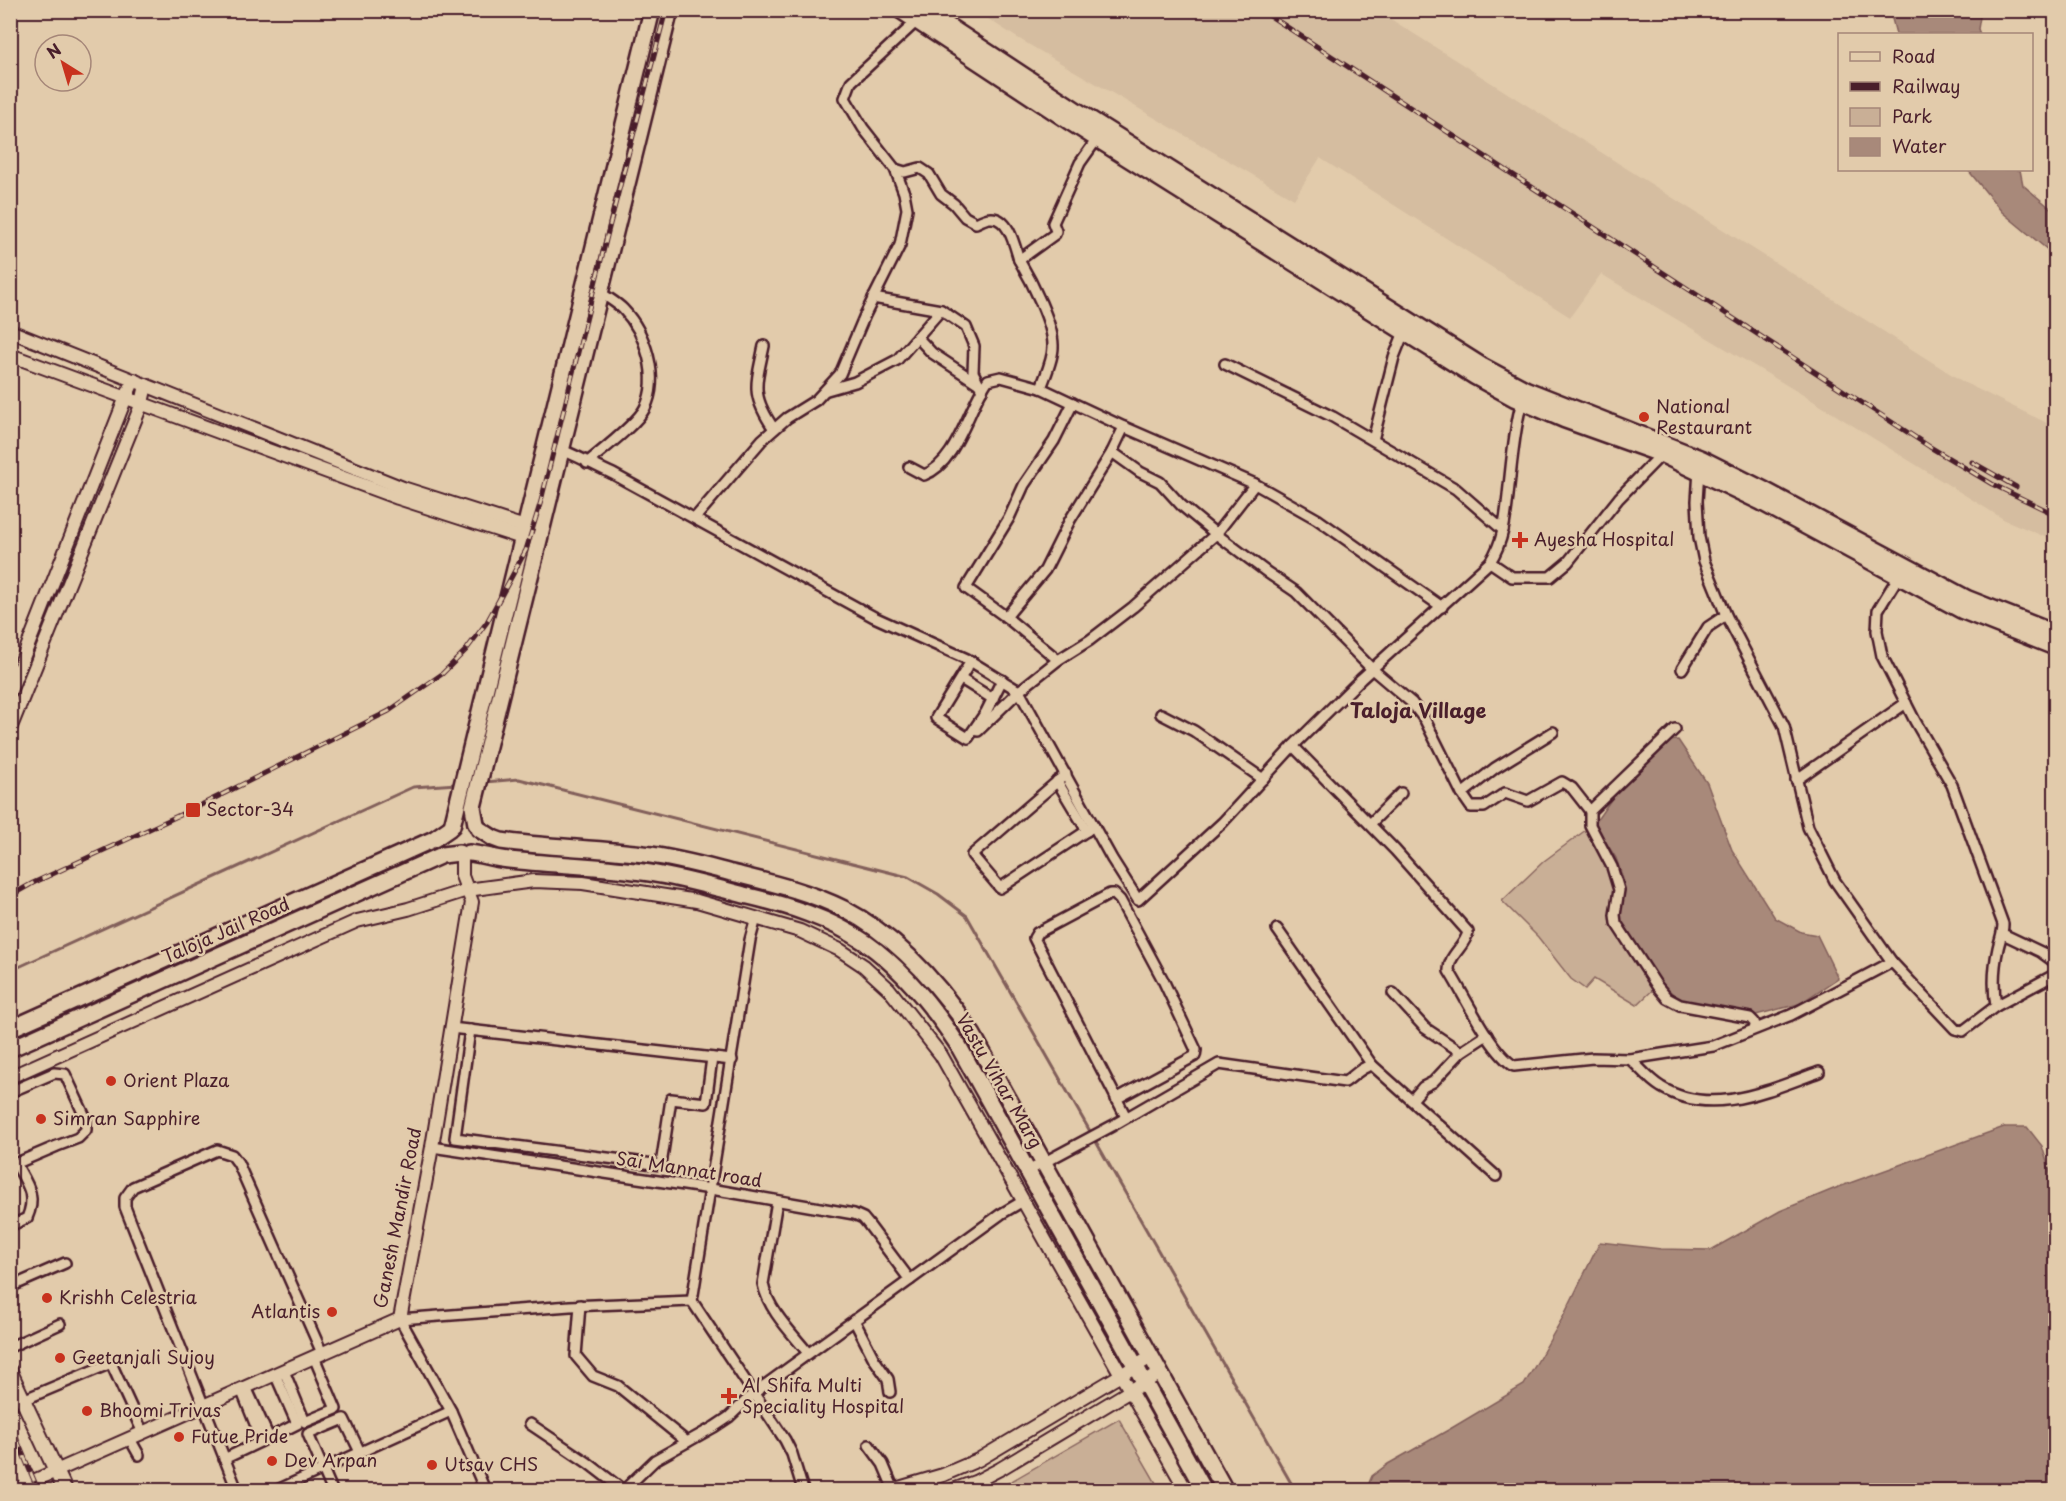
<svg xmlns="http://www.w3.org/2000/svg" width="2066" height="1501" font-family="'Playpen Sans',sans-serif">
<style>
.built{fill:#d5bda0}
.green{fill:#c9af96;stroke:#8a6760;stroke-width:1.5}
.water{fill:#a8897a;stroke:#825f5a;stroke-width:1.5}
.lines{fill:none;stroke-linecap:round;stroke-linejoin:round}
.stream{stroke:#825f5a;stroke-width:3}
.minor-casing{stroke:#4a1f2b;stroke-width:14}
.tertiary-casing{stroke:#4a1f2b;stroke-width:16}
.secondary-casing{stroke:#4a1f2b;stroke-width:18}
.primary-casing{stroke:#4a1f2b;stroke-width:20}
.trunk-casing{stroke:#4a1f2b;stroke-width:21}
.minor{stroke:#e2cbab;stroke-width:9}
.tertiary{stroke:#e2cbab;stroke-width:12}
.secondary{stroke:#e2cbab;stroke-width:14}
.primary{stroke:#e2cbab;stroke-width:15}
.trunk{stroke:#e2cbab;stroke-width:16}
.rail-casing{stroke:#4a1f2b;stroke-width:5}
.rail{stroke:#e2cbab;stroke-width:3;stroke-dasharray:9;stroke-linecap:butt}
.poi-dot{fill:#c8321e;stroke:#e2cbab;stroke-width:2}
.labels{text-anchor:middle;stroke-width:5;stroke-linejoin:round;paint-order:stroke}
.poi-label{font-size:18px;fill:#4a1f2b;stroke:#e2cbab;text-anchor:start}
.street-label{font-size:18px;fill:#4a1f2b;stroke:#e2cbab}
.neighbourhood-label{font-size:20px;font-weight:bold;fill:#4a1f2b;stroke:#e2cbab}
</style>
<rect width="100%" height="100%" fill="#e2cbab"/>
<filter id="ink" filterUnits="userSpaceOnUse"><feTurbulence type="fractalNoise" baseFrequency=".0167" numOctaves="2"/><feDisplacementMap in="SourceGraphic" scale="12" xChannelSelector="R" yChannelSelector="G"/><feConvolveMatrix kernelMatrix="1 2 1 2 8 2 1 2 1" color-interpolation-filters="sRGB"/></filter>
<g filter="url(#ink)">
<path class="built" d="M976 11H1378L1965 383 2055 427V541L2005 520 1818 404 1601 274 1570 317 1320 158 1294 199 1016 37Z"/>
<g class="green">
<path d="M1594 824 1616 858 1624 882 1620 923 1661 982 1637 1005 1594 979 1585 989 1571 979 1538 937 1502 901 1544 861Z"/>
<path d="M1119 1419 1160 1490H996Z"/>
</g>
<g class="water">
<path d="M1890 11H1981L1978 29 1980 34H1896Z"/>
<path d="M1968 170H2020L2023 185 2055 212V256L2002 212Z"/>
<path d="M1678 740 1707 783 1732 850 1775 918 1801 932 1817 935 1838 978 1799 1004 1752 1016 1681 1002 1661 982 1619 923 1624 882 1616 858 1594 824 1615 794 1667 741Z"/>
<path d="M2004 1127H2027L2042 1146 2055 1188V1490H1380L1369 1483 1372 1476 1388 1464 1450 1429 1524 1385 1563 1317 1600 1242 1661 1249 1711 1250 1780 1211 1836 1188Z"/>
</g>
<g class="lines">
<g class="stream">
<path d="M485 782 519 779 908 877 938 894 967 916 1295 1490"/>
<path d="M10 971 413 787 457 784"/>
</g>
<g class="minor-casing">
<g id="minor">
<path d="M895 169 905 172 920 168 929 174 941 194 954 204 965 217 976 223C980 221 986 218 990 218 1009 216 1015 247 1019 260"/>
<path d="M873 298 941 310 966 327 974 346 973 372 982 390"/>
<path d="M917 337 932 353 979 384"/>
<path d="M764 346C756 385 750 394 774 429"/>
<path d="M1225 364 1333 417 1456 489 1503 530"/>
<path d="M1041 388C1045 376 1053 360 1053 347 1054 325 1031 280 1019 260L1055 234 1056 231 1053 223 1080 163 1097 139"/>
<path d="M827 390 855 382 897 360 941 310"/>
<path d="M1373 440 1394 357 1404 332"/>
<path d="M544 445C569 450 590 464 613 474L874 617 967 659 1019 691 1112 859 1138 900 1223 822 1293 746 1361 679 1490 562C1505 539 1506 513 1509 486 1512 459 1515 423 1523 398"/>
<path d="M1112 452 1140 472 1160 482 1181 505 1216 534 1255 484"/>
<path d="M587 463C601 451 637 424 645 408 660 378 646 333 623 309 617 303 608 298 600 292"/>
<path d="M909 467 924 475C957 463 968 408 988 380L1001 377 1041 388 1124 427 1255 484 1317 519 1442 607"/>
<path d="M1699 470 1697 501 1699 537 1704 561 1726 615 1784 726 1808 827 1835 881 1892 962 1955 1029 1963 1031 1996 1006C1993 988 1994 966 1998 948 2000 939 2003 933 2003 924L1952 785 1915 721 1882 656 1877 631 1878 610 1900 574"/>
<path d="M695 518 762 440 787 418 816 400 840 374 865 315 900 245 907 209 904 193 895 169 863 128 845 98 851 82 917 21"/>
<path d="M1490 562 1512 577H1550L1568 562 1619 498 1662 454"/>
<path d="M1006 617 1045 570 1070 520 1112 452 1124 427"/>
<path d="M1058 660 1006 617 966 588 1009 518 1024 485 1054 441 1073 403"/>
<path d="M971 661 936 718 968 738 986 712 1002 680"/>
<path d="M1682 669 1708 627 1726 615"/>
<path d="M961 679 993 699"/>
<path d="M1161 714 1194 731 1263 779"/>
<path d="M1675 729 1590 811V825L1612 867 1619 890 1615 915 1616 923 1657 986 1667 998 1680 1005 1750 1018 1754 1022 1756 1028"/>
<path d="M978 731 1019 691 1058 660 1090 640 1133 607 1216 534 1268 573 1296 592 1372 669 1412 703 1425 720 1462 794 1471 807H1484L1505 793 1528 801 1562 782 1572 788 1590 811"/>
<path d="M1293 746 1395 850 1468 932C1465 947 1448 955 1449 971 1465 996 1490 1051 1514 1066L1593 1058 1630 1059 1713 1046 1791 1015 1892 962"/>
<path d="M1066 774 972 855 1000 888 1094 826"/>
<path d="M1796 780 1906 703"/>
<path d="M1057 781 1087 831"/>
<path d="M1462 794 1495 768 1553 732"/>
<path d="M1370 824 1401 793"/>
<path d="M756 918 750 940 692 1301 785 1440 792 1454 803 1490"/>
<path d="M1277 929 1372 1065"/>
<path d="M2003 934 2041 952 2056 963"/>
<path d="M1393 993 1425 1028 1461 1052"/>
<path d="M1996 1006 2056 974"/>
<path d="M451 1028 732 1060"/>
<path d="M470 1030 455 1138 661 1165 671 1099 706 1103 712 1058"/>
<path d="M1630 1059C1640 1068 1649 1080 1661 1087 1711 1118 1769 1090 1819 1072"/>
<path d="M10 1092 54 1073 65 1074 86 1119V1130L78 1138 57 1146 10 1166"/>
<path d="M1116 1099 1195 1056 1196 1050 1163 980 1120 900 1114 894H1110L1037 933 1034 938 1036 942 1126 1117"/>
<path d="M1412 1100 1423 1087 1433 1082 1461 1052 1487 1035"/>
<path d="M432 1147 711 1189 854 1214 863 1218 868 1224 910 1280"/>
<path d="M1028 1171 1112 1126 1219 1064 1345 1082C1354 1076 1361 1067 1372 1065L1496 1176"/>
<path d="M777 1201 763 1284C768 1310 792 1333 808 1353"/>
<path d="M10 1226 27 1218C37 1195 27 1184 16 1164"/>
<path d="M10 1287 65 1263"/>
<path d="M580 1305 576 1356 593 1376 618 1386 687 1442"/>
<path d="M854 1320 874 1359 888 1379 890 1392"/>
<path d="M10 1347 60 1324"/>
<path d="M284 1371 305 1422 336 1409 314 1357"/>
<path d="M246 1387 269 1438 297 1424 275 1374"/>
<path d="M23 1400 111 1363 143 1433"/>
<path d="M530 1424 588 1463 623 1490"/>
<path d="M130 1439 139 1455"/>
<path d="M869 1445 883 1464 894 1490"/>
<path d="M224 1459 262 1441 241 1389"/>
<path d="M237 1490 125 1207V1198L133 1187 217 1150 232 1155 238 1163 322 1353"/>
<path d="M277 1490 451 1411"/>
<path d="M332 1490 308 1434 344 1419 360 1452"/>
<path d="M485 1490 451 1411 400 1319 570 1306 692 1301"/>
<path d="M624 1490 655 1460 714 1427 729 1417 754 1393 1001 1214 1023 1201"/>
</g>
</g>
<g class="tertiary-casing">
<g id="tertiary">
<path d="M10 331 403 488 525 527"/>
<path d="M10 355 398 498 522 538"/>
<path d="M10 691 126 397 134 380"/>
<path d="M10 729 142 403 146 385"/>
<path d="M10 1077 357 921 408 909 467 890 534 881 583 883 697 901 800 931 840 950 864 966 889 989 941 1055 1186 1490"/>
<path d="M13 1490 400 1319 432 1147 472 902 462 876V854"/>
<path d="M892 1490 943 1475 978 1460 1151 1357"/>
<path d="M953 1490 975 1482 1000 1469 1160 1373"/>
</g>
</g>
<g class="secondary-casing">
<g id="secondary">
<path d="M10 1372 65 1490"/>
<path d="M10 1444 32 1490"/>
</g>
</g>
<g class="primary-casing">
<g id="primary">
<path d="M476 824 473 807 670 10"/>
<path d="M452 826 652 10"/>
<path d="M479 829 493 838 501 841C551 848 601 848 651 855 680 859 708 867 736 874 772 883 810 892 844 909 898 937 940 985 973 1035L1225 1490"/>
<path d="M469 853C482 854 495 859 509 860 556 865 604 866 650 873 682 878 713 887 744 895 787 905 830 918 866 943 903 969 933 1007 958 1045L1204 1490"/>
<path d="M10 1029 434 839 450 828"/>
<path d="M10 1049 442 855 459 853"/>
</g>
</g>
<g class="trunk-casing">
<g id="trunk">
<path d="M901 10 1071 122 1475 376 1515 398 1564 419 1662 454 1760 501 1962 610 2056 647"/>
<path d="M923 10 1078 112 1481 366 1526 390 1701 459 1765 491 1967 599 2056 634"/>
</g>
</g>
<use href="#minor" class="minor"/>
<use href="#tertiary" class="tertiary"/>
<use href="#secondary" class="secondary"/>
<use href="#primary" class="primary"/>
<use href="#trunk" class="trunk"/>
<g class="rail-casing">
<g id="rail">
<path d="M1261 10 1930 447 1992 484 2056 515"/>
<path d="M1972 462 2016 487"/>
<path d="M10 896 33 883 199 806 389 711 442 674 466 650 487 622 526 550 541 501 609 228 666 10"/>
<path d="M10 1423 38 1490"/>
</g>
</g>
<use href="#rail" class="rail"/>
</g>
</g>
<g class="poi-dot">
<circle cx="1644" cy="417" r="6"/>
<path d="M1517 531h6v6h6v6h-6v6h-6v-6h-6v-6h6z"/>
<rect x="185" y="802" width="16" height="16" rx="3"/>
<circle cx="111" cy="1081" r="6"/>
<circle cx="41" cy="1119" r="6"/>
<circle cx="47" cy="1298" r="6"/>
<circle cx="332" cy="1312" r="6"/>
<circle cx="60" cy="1358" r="6"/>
<path d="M726 1387h6v6h6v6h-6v6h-6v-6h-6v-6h6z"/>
<circle cx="87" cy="1411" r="6"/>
<circle cx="179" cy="1437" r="6"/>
<circle cx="272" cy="1461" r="6"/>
<circle cx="432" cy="1465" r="6"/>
</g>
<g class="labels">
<g class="poi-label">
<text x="1656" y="413">National<tspan x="1656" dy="21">Restaurant</tspan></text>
<text x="1534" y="546">Ayesha Hospital</text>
<text x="206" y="816">Sector-34</text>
<text x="123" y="1087">Orient Plaza</text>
<text x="53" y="1125">Simran Sapphire</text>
<text x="59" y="1304">Krishh Celestria</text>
<text x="320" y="1318" text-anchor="end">Atlantis</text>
<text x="72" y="1364">Geetanjali Sujoy</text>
<text x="742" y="1392">Al Shifa Multi<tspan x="742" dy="21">Speciality Hospital</tspan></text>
<text x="99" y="1417">Bhoomi Trivas</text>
<text x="191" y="1443">Futue Pride</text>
<text x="284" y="1467">Dev Arpan</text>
<text x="444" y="1471">Utsav CHS</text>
</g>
<g class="street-label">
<text transform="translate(226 931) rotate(-24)" y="6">Taloja Jail Road</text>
<text transform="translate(999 1081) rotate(60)" y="6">Vastu Vihar Marg</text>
<text transform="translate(689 1170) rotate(9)" y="6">Sai Mannat road</text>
<text transform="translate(398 1218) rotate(-79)" y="6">Ganesh Mandir Road</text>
</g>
<g class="neighbourhood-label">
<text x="1418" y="718">Taloja Village</text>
</g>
</g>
<rect width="2066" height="1501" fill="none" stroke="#e2cbab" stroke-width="36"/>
<rect x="18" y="18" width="2030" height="1465" fill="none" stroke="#4a1f2b" stroke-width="2" filter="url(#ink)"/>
<rect x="1838" y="33" width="195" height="138" fill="#e2cbab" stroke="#a58678" stroke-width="1.5"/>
<rect x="1850" y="52" width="30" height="9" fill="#e2cbab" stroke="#a58678" stroke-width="1.5"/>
<text x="1892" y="63" font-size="18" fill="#4a1f2b">Road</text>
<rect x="1850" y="82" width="30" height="9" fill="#4a1f2b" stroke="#a58678" stroke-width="1.5"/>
<text x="1892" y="93" font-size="18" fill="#4a1f2b">Railway</text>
<rect x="1850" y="108" width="30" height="18" fill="#c9af96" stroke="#a58678" stroke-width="1.5"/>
<text x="1892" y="123" font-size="18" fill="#4a1f2b">Park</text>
<rect x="1850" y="138" width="30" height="18" fill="#a8897a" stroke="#a58678" stroke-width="1.5"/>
<text x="1892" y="153" font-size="18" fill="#4a1f2b">Water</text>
<g transform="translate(63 63) rotate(323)"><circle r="28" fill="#e2cbab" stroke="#a58678" stroke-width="1.5"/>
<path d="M0-4.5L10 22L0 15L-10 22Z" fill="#c8321e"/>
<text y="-9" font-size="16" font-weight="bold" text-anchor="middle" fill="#4a1f2b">N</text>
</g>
</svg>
